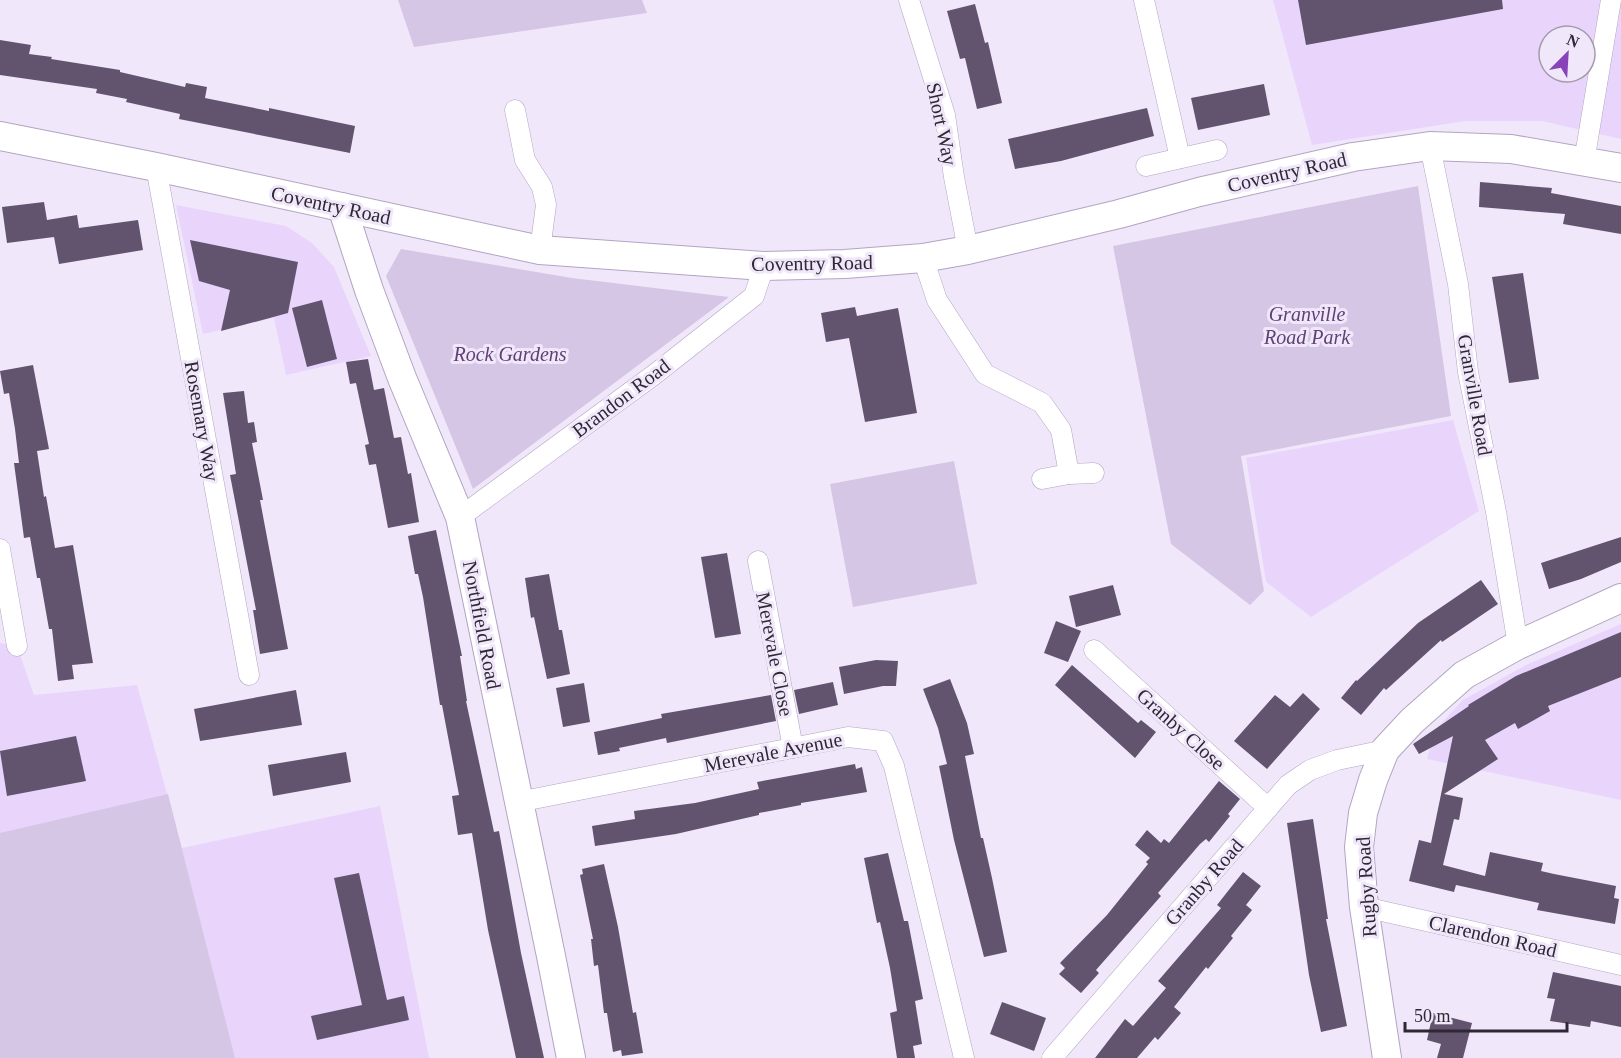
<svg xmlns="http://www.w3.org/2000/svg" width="1621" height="1058" font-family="Georgia,serif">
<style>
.built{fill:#e9d5fc;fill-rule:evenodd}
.green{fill:#d6c6e5}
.building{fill:#62536f}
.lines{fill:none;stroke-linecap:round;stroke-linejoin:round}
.street-casing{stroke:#b3a4c2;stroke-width:21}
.secondary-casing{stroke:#b3a4c2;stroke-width:30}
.street{stroke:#fff;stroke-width:20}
.secondary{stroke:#fff;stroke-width:28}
.labels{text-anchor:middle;stroke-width:6;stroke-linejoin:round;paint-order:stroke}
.street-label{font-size:20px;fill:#2e2834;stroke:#f1e7fa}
.park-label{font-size:20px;font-style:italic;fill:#5f4176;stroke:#f1e7fa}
</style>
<rect width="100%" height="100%" fill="#f1e7fa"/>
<g class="built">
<path d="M1273 0H1621V139L1542 121H1465L1312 145ZM1549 36H1585V72H1549Z"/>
<path d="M176 205 286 226 312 243 334 267 371 356 286 375 274 318 203 334Z"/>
<path d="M1453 420 1479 511 1311 617 1266 582 1246 458Z"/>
<path d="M1621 624V800L1427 759 1435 730 1463 700 1526 665Z"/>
<path d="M0 643 17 646 34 695 137 685 182 848 380 806 429 1058H0Z"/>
</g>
<g class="green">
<path d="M398 0H642L647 13 414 47Z"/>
<path d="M1418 186 1451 416 1241 456 1264 591 1250 605 1171 544 1113 246Z"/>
<path d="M401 249 572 278 729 297 473 489 386 276Z"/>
<path d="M954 461 977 584 853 607 830 484Z"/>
<path d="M168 794 235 1058H0V833Z"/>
</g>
<g class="building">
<path d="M1298 0H1502L1503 9 1306 45Z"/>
<path d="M975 4 985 43 988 42 1002 103 977 109 965 58 960 59 947 11Z"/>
<path d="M0 40 31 45 29 54 52 57 51 59 120 70V72L185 87 186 83 207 87 205 98 269 111V108L355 126 350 153 179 119 180 114 126 102 127 99 96 93 97 89 0 75Z"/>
<path d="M1264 84 1270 115 1198 130 1191 98Z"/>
<path d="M1147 108 1154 136 1061 161 1015 169 1008 139Z"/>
<path d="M1480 182 1552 188 1551 193 1621 206V234L1563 224 1565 214 1479 207Z"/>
<path d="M44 202 47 220 77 215 79 228 138 220 143 250 59 264 54 237 7 243 2 207Z"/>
<path d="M190 240 298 262 288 313 221 331 230 290 199 281Z"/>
<path d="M1523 273 1539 379 1509 383 1492 277Z"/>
<path d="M322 300 337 359 307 367 292 308Z"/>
<path d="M855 307 857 316 898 308 917 413 865 422 849 338 826 342 821 313Z"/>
<path d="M368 359 374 390 384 388 394 438 401 437 408 474 411 473 419 522 388 528 376 464 369 465 365 445 369 444 356 383 350 384 346 362Z"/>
<path d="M33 365 49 449 37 451 44 497 46 496 55 548 73 545 93 663 72 665 74 679 58 681 52 629H49L40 578H37L30 537 24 538 14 463H19L15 429 9 393 4 394 0 371Z"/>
<path d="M244 391 248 423 254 422 257 442 252 443 263 500H260L288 649 260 654 253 610H256L230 475 236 474 223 393Z"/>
<path d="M436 530 462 656H460L467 701H466L494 832 499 831 521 953 544 1058H516L488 930 472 833 458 835 452 796 459 795 442 705H440L423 597 418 574H415L408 536Z"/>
<path d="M1621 537V562L1581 579 1549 589 1541 563Z"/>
<path d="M727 553 741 634 715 638 701 557Z"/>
<path d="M549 574 559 630H562L570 674 547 679 534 617 531 618 525 578Z"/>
<path d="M1481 580 1498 604 1442 642 1441 640 1386 690 1384 688 1361 715 1341 698 1356 680 1357 681 1418 623Z"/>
<path d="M1113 585 1121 615 1076 627 1069 596Z"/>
<path d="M1056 621 1081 631 1068 662 1044 653Z"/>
<path d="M1621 632V677L1548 706 1550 711 1518 729 1515 723 1485 740 1498 759 1444 794 1463 798 1459 820 1454 819 1443 865 1485 876 1490 852 1543 863 1541 871 1554 874 1616 886 1614 898 1619 899 1615 924 1537 910 1539 903 1456 885 1454 892 1409 881 1419 840 1431 843 1453 736 1419 754 1413 744 1469 706 1468 705 1516 676Z"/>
<path d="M876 660 898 661 896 686H883L844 694 839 667Z"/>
<path d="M1072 665 1138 723 1141 720 1156 732 1135 758 1055 685Z"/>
<path d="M950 679 967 723 974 754 965 756 981 838H983L992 878 1007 952 984 957 954 840 939 766 947 764 938 728 923 689Z"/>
<path d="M833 682 838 705 799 714 794 690Z"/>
<path d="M584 683 590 722 563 727 556 688Z"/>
<path d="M296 690 302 725 200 741 194 709Z"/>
<path d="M1303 693 1320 709 1267 769 1234 741 1275 695 1290 707Z"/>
<path d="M771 695 776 721 667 743 666 738 619 748 620 751 598 755 594 732 662 718 661 714Z"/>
<path d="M76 736 86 781 7 796 0 751Z"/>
<path d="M346 752 351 782 273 796 268 765Z"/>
<path d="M855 764 856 769 862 767 867 792 801 803V805L759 813V815L676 834 595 846 592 826 635 819 634 811 695 803 759 789 757 782Z"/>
<path d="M1219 781 1240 799 1228 814 1230 816 1209 842 1206 839 1200 844 1158 893 1161 896 1096 970 1099 973 1081 993 1059 974 1065 968 1060 963 1107 915 1148 864 1146 862 1150 858 1135 845 1147 830 1161 843 1164 839 1169 843Z"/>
<path d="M1313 819 1328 919H1326L1347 1026 1321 1032 1309 975 1287 823Z"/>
<path d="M888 853 904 921H908L923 999 915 1001 922 1044 913 1046 915 1058H897L890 1013 897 1011 890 968 880 922 877 923 864 858Z"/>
<path d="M604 864 618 927 633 1013 636 1012 643 1053 622 1056 621 1050 613 1052 607 1013H604L598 965 594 966 591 939H593L580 875 583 874 582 869Z"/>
<path d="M1243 872 1261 886 1246 905 1252 910 1231 936 1233 938 1208 969 1206 967 1174 1007 1181 1013 1158 1040 1155 1037 1137 1058H1095L1125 1019 1133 1026 1166 988 1158 981 1221 908 1217 905Z"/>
<path d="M359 873 387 1000 404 996 409 1020 317 1040 311 1016 362 1005 334 878Z"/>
<path d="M1553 972 1621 986V1027L1591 1021 1590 1027 1550 1021 1555 999 1547 998Z"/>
<path d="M1002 1002 1046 1018 1034 1051 990 1034Z"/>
<path d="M1433 1013 1472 1023 1463 1058H1437L1441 1044 1427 1040Z"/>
</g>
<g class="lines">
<g class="street-casing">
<g id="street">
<path d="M909 0 945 115 954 177 968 250"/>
<path d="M1144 0 1180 158"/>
<path d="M515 110 525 160 542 187 546 205 540 250"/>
<path d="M1430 146 1458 284 1468 372 1496 512 1518 645"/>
<path d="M1584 162 1611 0"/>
<path d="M1146 166 1217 150"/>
<path d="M156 167 249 675"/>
<path d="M923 258 937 300 985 374 1042 403 1061 430 1069 474"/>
<path d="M1042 479 1069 474 1094 473"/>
<path d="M460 517 655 374 754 296 764 266"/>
<path d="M0 549 17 646"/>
<path d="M758 561 793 748"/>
<path d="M1094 650 1268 808"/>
<path d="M518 802 848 737 883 741 894 766 964 1058"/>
<path d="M1364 907 1621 965"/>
<path d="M1052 1058 1288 785 1310 770 1337 760 1385 750"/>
</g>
</g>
<g class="secondary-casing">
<g id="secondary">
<path d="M0 136 156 167 540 250 764 266 845 264 923 258 968 250 1119 214 1199 192 1353 157 1430 146 1511 149 1621 168"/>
<path d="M342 207 369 290 402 378 460 517 551 956 571 1058"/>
<path d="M1387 1058 1364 907 1359 847 1363 813 1373 780 1385 750 1412 721 1464 675 1518 645 1621 598"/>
</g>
</g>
<use href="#street" class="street"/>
<use href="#secondary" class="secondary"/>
</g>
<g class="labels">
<g class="street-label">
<text transform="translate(942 124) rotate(78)" y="7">Short Way</text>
<text transform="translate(1287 172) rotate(-13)" y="7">Coventry Road</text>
<text transform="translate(331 205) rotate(12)" y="7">Coventry Road</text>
<text transform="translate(812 263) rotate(-1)" y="7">Coventry Road</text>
<text transform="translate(1475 395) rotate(80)" y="7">Granville Road</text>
<text transform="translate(621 398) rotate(-37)" y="7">Brandon Road</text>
<text transform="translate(202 421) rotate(80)" y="7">Rosemary Way</text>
<text transform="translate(482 625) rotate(79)" y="7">Northfield Road</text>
<text transform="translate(775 654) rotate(79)" y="7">Merevale Close</text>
<text transform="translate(1181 729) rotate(42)" y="7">Granby Close</text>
<text transform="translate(773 752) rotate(-11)" y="7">Merevale Avenue</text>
<text transform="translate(1204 882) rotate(-49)" y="7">Granby Road</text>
<text transform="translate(1366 887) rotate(-94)" y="7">Rugby Road</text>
<text transform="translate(1493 936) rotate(13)" y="7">Clarendon Road</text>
</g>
<g class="park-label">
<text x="1307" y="321">Granville<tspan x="1307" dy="23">Road Park</tspan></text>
<text x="510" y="361">Rock Gardens</text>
</g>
</g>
<g transform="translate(1567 54) rotate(24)"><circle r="28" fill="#f1e7fa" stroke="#a39bab" stroke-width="1.5"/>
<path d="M0-4.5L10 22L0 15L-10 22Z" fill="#8743b7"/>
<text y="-9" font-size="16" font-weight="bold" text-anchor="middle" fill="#2e2834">N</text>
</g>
<path d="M1405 1022v9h162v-9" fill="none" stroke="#2e2834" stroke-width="3"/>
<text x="1414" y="1022" font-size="18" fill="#2e2834" stroke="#f1e7fa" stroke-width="4.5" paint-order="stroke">50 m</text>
</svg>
